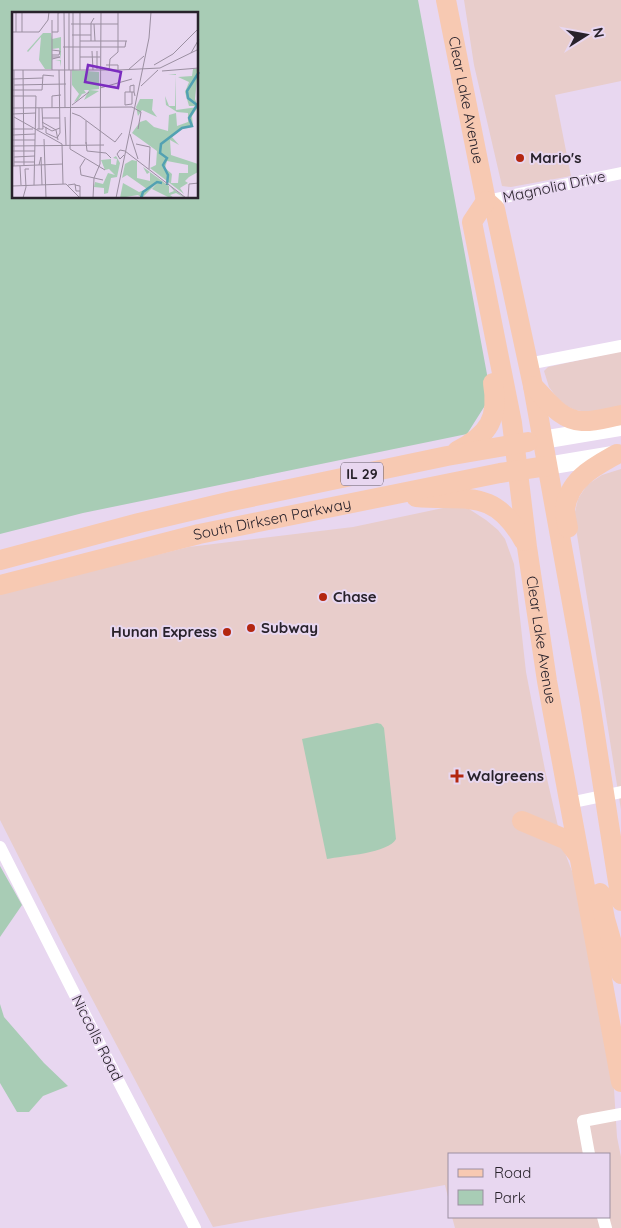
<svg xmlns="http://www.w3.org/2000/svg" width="621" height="1228" font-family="Quicksand,sans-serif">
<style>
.commercial{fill:#e8cdcb}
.green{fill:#a8ccb5;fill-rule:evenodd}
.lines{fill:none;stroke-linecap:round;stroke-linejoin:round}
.minor{stroke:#fff;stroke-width:12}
.secondary{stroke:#fff;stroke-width:18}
.primary{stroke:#f7c9b2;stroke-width:20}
.poi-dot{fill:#b32610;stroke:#e8d7f0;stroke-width:2}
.labels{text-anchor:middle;stroke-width:4;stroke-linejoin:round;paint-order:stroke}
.shield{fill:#e8d7f0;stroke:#625866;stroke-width:1}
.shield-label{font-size:14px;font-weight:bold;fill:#28222b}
.street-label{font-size:15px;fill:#28222b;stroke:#e8d7f0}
.poi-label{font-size:15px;font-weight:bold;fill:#28222b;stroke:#e8d7f0;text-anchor:start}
.inset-river{fill:none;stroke:#52a1b2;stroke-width:2.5}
.inset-road{fill:none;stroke:#9b8fa1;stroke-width:1}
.view{fill:#7b2cbf;fill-opacity:0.15;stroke:#7b2cbf;stroke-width:2.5}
.inset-edge{fill:none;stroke:#28222b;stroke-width:2.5}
</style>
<rect width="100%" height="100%" fill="#e8d7f0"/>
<g class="commercial">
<path d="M464 0H621V81L555 95 571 176 511 187 502 186 474 65Z"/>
<path d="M621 351V408L602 411H582L575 410 567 406 558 399 549 387 544 371 548 367Z"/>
<path d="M621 469V810L574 516 578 499 587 485 602 475Z"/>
<path d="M457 507 469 509 486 520 498 530 505 539 514 564 526 672 545 770 563 848 575 879 614 1089 617 1137 621 1157V1228H455L452 1217H610V1154H450V1205L445 1185 213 1227 63 944 0 820V593L189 547 353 527 443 508Z"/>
</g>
<g class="green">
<path d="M0 0H418L491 396 467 434 83 513 0 534ZM14 14H198V198H14Z"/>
<path d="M377 723 381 724 384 728 396 839C389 853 343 856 327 859L302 739Z"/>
<path d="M0 866 22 905 0 937Z"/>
<path d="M0 1004 4 1017 44 1063 68 1086 43 1096 29 1112H17L0 1083Z"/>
</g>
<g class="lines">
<g class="minor">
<path d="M486 201 621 173"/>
<path d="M528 364 621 346"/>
<path d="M569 803 621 792"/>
<path d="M0 847 122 1088 195 1228"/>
<path d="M589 1154 583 1121 621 1114"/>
<path d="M603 1217 606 1228"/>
</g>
<g class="secondary">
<path d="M542 440 621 427"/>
<path d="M547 466 613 455"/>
</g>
<g class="primary">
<path id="s1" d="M446 0 486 201 495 209 533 386 589 697 621 901"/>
<path id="s2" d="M486 201 472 222 512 423 527 547 547 681 621 1082"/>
<path d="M533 386C547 400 560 420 582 421 594 422 609 417 621 415"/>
<path d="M457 451C489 435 499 418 493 383"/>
<path d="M416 497C468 501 494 488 524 541"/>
<path d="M568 528C567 522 565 515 565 509 569 479 594 467 617 454"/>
<path d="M0 560 139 523 232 501 447 456 528 442"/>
<path id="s3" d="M0 585 199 534 500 473 547 466"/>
<path d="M522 821 567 840 579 856"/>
<path d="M600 893 605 919 621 974"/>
</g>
</g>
<g class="poi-dot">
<circle cx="520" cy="158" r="5"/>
<circle cx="323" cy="597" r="5"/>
<circle cx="251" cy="628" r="5"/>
<circle cx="227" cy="632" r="5"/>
<path d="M454.5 768.5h5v5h5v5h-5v5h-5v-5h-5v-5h5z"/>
</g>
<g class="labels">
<rect class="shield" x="341" y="462.5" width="42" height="23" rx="4"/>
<g class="shield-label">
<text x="362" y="479">IL 29</text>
</g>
<g class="street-label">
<text dy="5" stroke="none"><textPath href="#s1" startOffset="102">Clear Lake Avenue</textPath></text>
<text transform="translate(554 187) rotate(-12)" y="5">Magnolia Drive</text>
<text dy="5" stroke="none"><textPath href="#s3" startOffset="280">South Dirksen Parkway</textPath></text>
<text dy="5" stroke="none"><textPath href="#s2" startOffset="449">Clear Lake Avenue</textPath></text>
<text transform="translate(97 1038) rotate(63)" y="5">Niccolls Road</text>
</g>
<g class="poi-label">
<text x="530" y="163">Mario's</text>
<text x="333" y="602">Chase</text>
<text x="261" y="633">Subway</text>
<text x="217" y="637" text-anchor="end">Hunan Express</text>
<text x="467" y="781">Walgreens</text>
</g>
</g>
<g transform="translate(12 12)">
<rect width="186" height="186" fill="#e8d7f0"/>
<path d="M31 21H39L40 27 49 25V55L48 49H43L49 48 47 36 40 37V57H33L27 48 29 25 16 40 15 39ZM181 57H186L183 87 186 94H177L173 80 177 70 166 65 180 64ZM60 58 87 60V77L78 78 87 79 72 88 77 78H72L74 81 70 82 66 88 62 90 67 82 60 73ZM156 62H164V98L186 95 180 104 181 115 171 116 160 125 167 133 158 128 159 143 186 152V160L177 165 173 169 176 171 168 176 172 182 138 156 144 153 145 139 120 121 128 110 134 108 142 115 156 119 157 103 164 101 165 114 176 110V101L165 100 154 93 153 84 157 94H163L164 63ZM155 149 176 153V161H167L166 171H159L160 162 153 156ZM128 87H141L140 98 145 105 130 98 126 104 124 95ZM104 144 108 151 105 165 99 166 96 181 92 182V176L82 175 83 170 91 172 96 161 103 163 97 157 93 158 89 148 99 147V152L104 153 105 147 101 146ZM120 148 125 149V166L138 169V160L135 162 131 155 157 174V181L162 179 158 174 173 186 164 181 158 183 162 186H158L140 177 147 169 130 186 126 183 108 186 111 171 127 180 135 177 115 163 110 166 113 152Z" fill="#a8ccb5" fill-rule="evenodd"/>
<path class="inset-river" d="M155 173 156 163 151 153 155 146 148 141 149 132 170 116 180 114 177 106 185 93 176 86 175 79 187 60M129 186 131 180 145 170 150 171"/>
<path class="inset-road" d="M4 0V20M10 0V20M52 0 53 96M57 0V58M61 0V58M62 0H68V58M40 8V58M59 12H106M82 12 83 29M0 20H27L36 8 37 0M40 20H46V1L50 0M60 23H79M68 29H115M79 29V11L82 6M51 35H113L114 29M40 38 48 39 47 43H40M80 39 81 58M85 39V57M179 41 187 27M40 45H48L40 47M68 45H88M94 53H106V58M142 53 161 42 187 16M0 58H106M11 58 12 153M59 58 58 137 93 158M106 58 148 56 187 37M116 58 132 44M97 59 98 47 106 40V0M150 59 187 56M1 67 31 66M2 73 54 72M129 74 146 58M88 76 120 67M0 78H30L31 63 42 64M118 80V74L122 73V80M120 80V92L113 93V80H122L123 84M0 84H24L22 173M60 93 77 80M0 96 120 95 129 100 126 117M27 96V117M40 96V84L49 83M60 101 68 104 103 130 110 121M0 102 24 101M2 105 50 132 51 172M53 105 54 133M30 106H48M74 109V132M30 110 44 118 46 128M31 114 40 119 48 116M34 115V121L45 126M1 117H21M25 117H31L30 96M118 122 126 147M1 123 23 122M45 126 48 121 47 58M32 127 34 186M1 128H23M74 130 75 139 94 141 99 146M124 132 138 135 137 157M0 134 92 133M1 139H23M112 143 108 147 105 142 108 138 113 139 174 186M2 145 23 144M2 150H23M27 153 29 145 30 173M1 154 51 152M2 154V58M8 154 9 173M69 163 91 168M69 163 68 155 73 147M56 173 63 172 64 179H68M63 173 68 174V186M0 174 54 172 68 186M11 186 14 175 13 157H17M81 186 82 166 88 152 89 0M104 186 137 26 139 0M176 186 177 172 187 171"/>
<path class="view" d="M76 53 109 60 106 76 73 70Z"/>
<rect width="186" height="186" class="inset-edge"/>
</g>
<rect x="448" y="1153" width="162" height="65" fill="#e8d7f0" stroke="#9b8fa1"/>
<rect x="458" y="1169" width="25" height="8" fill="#f7c9b2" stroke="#9b8fa1"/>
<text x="494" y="1178" font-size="15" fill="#28222b">Road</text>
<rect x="458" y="1190" width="25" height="15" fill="#a8ccb5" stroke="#9b8fa1"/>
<text x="494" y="1203" font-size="15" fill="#28222b">Park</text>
<g transform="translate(586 35) rotate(79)" stroke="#e8d7f0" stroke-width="4" paint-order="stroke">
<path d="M0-4L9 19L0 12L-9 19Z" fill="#28222b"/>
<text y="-8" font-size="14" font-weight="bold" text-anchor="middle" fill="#28222b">N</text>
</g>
</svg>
